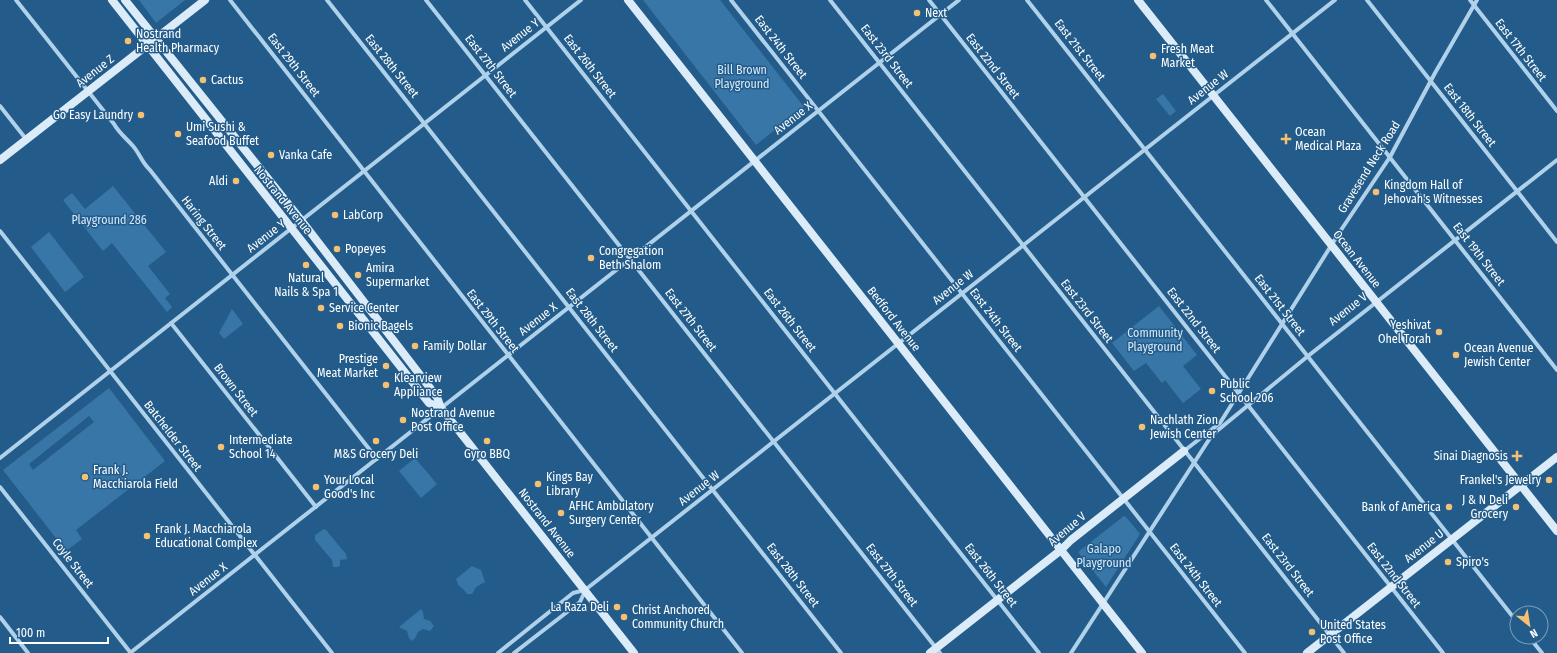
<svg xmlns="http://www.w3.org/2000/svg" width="1557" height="653" font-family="'Fira Sans Condensed',sans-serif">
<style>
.green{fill:#3776a7;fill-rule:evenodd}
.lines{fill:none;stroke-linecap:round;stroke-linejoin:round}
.street{stroke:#b0d1ea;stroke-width:4}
.secondary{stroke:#dbebf8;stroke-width:8}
.poi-dot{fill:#f5c073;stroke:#235c8a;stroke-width:1.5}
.labels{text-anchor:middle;stroke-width:3;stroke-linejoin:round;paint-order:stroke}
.poi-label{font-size:12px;fill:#fff;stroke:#235c8a;text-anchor:start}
.street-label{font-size:12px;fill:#fff;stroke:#235c8a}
.park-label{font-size:12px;fill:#d5e9f8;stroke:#235c8a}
</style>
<rect width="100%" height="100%" fill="#235c8a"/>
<g class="green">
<path d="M139 0H185L156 23Z"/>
<path d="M643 0H720L804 107 756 145Z"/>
<path d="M1163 94 1176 111 1170 116 1156 99Z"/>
<path d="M113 186 166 252 148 266 170 294 165 298 172 307 167 312 112 243 103 251 63 200 72 193 85 209Z"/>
<path d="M49 232 84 277 65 292 31 247Z"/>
<path d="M1159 306 1197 355 1183 366 1201 389 1183 403 1165 380 1162 383 1146 363 1134 371 1112 343Z"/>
<path d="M232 309 243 324 224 339 219 333Z"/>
<path d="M109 388 165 461 76 530 82 539 66 551 3 470ZM89 416 94 422 33 470 29 464Z"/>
<path d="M415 458 437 484 421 498 399 471Z"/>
<path d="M1124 516 1126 517 1140 534 1106 587 1078 552Z"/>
<path d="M324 529 326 530 346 554 347 559 340 560V565L338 567H333L332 560 315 540V535Z"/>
<path d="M472 566 481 570 485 582 476 587 472 594H467L463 589 459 586 456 579Z"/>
<path d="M421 609 423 612 424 619 430 621 434 626 430 631 423 629 418 632 415 638 412 641 409 638 407 631 399 627Z"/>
</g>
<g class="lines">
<g class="street">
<path d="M16 0 114 124C119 133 126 138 133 146 140 154 142 163 150 170L377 459"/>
<path d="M230 0 742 653"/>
<path d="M327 0 841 653"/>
<path d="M426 0 940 653"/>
<path d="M525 0 1039 653"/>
<path d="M731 0 1245 653"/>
<path d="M830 0 1344 653"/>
<path d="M929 0 1443 653"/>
<path d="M1027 0 1517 622"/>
<path d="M1266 0 1557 370"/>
<path d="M1367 0 1557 242"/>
<path d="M1470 0 1557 111"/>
<path d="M0 106 26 139"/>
<path d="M0 231 332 653"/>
<path d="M171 323 316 507"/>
<path d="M1184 451 1220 423 1339 233 1390 157 1435 73 1477 0"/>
<path d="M0 458 581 0"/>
<path d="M0 487 130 652"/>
<path d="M0 617 28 653"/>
<path d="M1529 637 1542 653"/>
<path d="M130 653 959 0"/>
<path d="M498 653 573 593 585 590 1335 0"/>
<path d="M514 653 580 602 585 591"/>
<path d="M1071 653 1212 435 1308 356 1557 160"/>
</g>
<g class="secondary">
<path d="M112 0 429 403 441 408"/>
<path d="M125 0 301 220 437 397 441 408 634 653"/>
<path d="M628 0 1142 653"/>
<path d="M1138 0 1557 531"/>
<path d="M0 160 205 0"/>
<path d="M930 653 1061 550 1071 540 1184 451"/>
<path d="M1307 653 1557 457"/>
</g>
</g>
<g class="poi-dot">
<circle cx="917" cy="13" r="4"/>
<circle cx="128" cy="41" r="4"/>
<circle cx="1153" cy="56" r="4"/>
<circle cx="203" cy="80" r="4"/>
<circle cx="141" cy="115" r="4"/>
<circle cx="178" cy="134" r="4"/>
<path d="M1284 133h4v4h4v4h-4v4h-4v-4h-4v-4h4z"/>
<circle cx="271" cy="155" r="4"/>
<circle cx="236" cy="181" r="4"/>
<circle cx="1376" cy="192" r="4"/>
<circle cx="335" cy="215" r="4"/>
<circle cx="337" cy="249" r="4"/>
<circle cx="591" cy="258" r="4"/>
<circle cx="306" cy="265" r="4"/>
<circle cx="358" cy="275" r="4"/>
<circle cx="321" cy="308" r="4"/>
<circle cx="340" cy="326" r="4"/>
<circle cx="1439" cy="332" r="4"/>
<circle cx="415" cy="346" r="4"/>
<circle cx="1456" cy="355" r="4"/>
<circle cx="386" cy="366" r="4"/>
<circle cx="386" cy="385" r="4"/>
<circle cx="1212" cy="391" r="4"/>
<circle cx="403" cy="420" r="4"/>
<circle cx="1142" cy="427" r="4"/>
<circle cx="376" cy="441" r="4"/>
<circle cx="487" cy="441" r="4"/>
<circle cx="221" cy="447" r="4"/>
<path d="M1515 450h4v4h4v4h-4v4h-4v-4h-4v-4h4z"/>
<circle cx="85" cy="477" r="4"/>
<circle cx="1549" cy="480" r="4"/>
<circle cx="538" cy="484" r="4"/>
<circle cx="316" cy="487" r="4"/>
<circle cx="1449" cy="507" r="4"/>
<circle cx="1516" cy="507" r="4"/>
<circle cx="561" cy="513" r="4"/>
<circle cx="147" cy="536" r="4"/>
<circle cx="1448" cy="562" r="4"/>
<circle cx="617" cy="607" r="4"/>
<circle cx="624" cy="617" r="4"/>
<circle cx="1312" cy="632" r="4"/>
</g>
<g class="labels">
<g class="poi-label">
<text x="925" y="17">Next</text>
<text x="136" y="38">Nostrand<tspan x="136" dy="14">Health Pharmacy</tspan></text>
<text x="1161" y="53">Fresh Meat<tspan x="1161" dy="14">Market</tspan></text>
<text x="211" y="84">Cactus</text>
<text x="133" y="119" text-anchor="end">Go Easy Laundry</text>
<text x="186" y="131">Umi Sushi &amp;<tspan x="186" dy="14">Seafood Buffet</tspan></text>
<text x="1295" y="136">Ocean<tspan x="1295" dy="14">Medical Plaza</tspan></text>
<text x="279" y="159">Vanka Cafe</text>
<text x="228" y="185" text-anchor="end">Aldi</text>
<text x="1384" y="189">Kingdom Hall of<tspan x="1384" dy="14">Jehovah's Witnesses</tspan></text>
<text x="343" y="219">LabCorp</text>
<text x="345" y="253">Popeyes</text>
<text x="599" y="255">Congregation<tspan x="599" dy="14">Beth Shalom</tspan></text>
<text x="366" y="272">Amira<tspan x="366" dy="14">Supermarket</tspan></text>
<text x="306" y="282" text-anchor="middle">Natural<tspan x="306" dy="14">Nails &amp; Spa 1</tspan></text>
<text x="329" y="312">Service Center</text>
<text x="1431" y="329" text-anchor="end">Yeshivat<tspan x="1431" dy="14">Ohel Torah</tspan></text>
<text x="348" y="330">Bionic Bagels</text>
<text x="423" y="350">Family Dollar</text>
<text x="1464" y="352">Ocean Avenue<tspan x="1464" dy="14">Jewish Center</tspan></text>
<text x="378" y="363" text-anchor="end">Prestige<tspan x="378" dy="14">Meat Market</tspan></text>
<text x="394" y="382">Klearview<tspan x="394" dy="14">Appliance</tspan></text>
<text x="1220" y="388">Public<tspan x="1220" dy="14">School 206</tspan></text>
<text x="411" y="417">Nostrand Avenue<tspan x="411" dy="14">Post Office</tspan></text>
<text x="1150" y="424">Nachlath Zion<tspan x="1150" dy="14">Jewish Center</tspan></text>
<text x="229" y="444">Intermediate<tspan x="229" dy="14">School 14</tspan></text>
<text x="376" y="458" text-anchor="middle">M&amp;S Grocery Deli</text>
<text x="487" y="458" text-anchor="middle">Gyro BBQ</text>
<text x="1508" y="460" text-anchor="end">Sinai Diagnosis</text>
<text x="93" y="474">Frank J.<tspan x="93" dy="14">Macchiarola Field</tspan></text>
<text x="546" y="481">Kings Bay<tspan x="546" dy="14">Library</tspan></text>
<text x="324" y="484">Your Local<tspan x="324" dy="14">Good's Inc</tspan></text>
<text x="1541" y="484" text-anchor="end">Frankel's Jewelry</text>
<text x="1508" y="504" text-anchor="end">J &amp; N Deli<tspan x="1508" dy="14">Grocery</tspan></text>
<text x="569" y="510">AFHC Ambulatory<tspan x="569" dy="14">Surgery Center</tspan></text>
<text x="1441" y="511" text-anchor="end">Bank of America</text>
<text x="155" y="533">Frank J. Macchiarola<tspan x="155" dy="14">Educational Complex</tspan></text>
<text x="1456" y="566">Spiro's</text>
<text x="609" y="611" text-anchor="end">La Raza Deli</text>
<text x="632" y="614">Christ Anchored<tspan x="632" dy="14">Community Church</tspan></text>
<text x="1320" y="629">United States<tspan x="1320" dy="14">Post Office</tspan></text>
</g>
<g class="street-label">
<text transform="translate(520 35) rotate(-38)" y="4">Avenue Y</text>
<text transform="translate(781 47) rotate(52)" y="4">East 24th Street</text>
<text transform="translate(1080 50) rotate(52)" y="4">East 21st Street</text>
<text transform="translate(1521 50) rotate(52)" y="4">East 17th Street</text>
<text transform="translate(887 56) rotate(52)" y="4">East 23rd Street</text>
<text transform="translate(294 65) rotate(52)" y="4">East 29th Street</text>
<text transform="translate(392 66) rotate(51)" y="4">East 28th Street</text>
<text transform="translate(491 66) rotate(52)" y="4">East 27th Street</text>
<text transform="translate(590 66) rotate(52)" y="4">East 26th Street</text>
<text transform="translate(993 66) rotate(52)" y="4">East 22nd Street</text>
<text transform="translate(95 71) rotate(-38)" y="4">Avenue Z</text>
<text transform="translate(1208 87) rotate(-38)" y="4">Avenue W</text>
<text transform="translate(1470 115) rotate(52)" y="4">East 18th Street</text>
<text transform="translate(793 118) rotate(-38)" y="4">Avenue X</text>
<text transform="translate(1369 167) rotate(-58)" y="4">Gravesend Neck Road</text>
<text transform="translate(283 200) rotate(51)" y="4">Nostrand Avenue</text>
<text transform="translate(204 223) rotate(52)" y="4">Haring Street</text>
<text transform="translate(266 236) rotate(-38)" y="4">Avenue Y</text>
<text transform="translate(1479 254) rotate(52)" y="4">East 19th Street</text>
<text transform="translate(1357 259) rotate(52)" y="4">Ocean Avenue</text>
<text transform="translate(953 287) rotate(-38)" y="4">Avenue W</text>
<text transform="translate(1280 305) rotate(52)" y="4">East 21st Street</text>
<text transform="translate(1348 309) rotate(-38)" y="4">Avenue V</text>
<text transform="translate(1087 311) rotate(52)" y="4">East 23rd Street</text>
<text transform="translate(538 319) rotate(-38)" y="4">Avenue X</text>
<text transform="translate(894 319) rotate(52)" y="4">Bedford Avenue</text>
<text transform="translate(592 320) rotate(52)" y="4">East 28th Street</text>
<text transform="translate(691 320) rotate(52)" y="4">East 27th Street</text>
<text transform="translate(790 320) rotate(52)" y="4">East 26th Street</text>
<text transform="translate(996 320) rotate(52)" y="4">East 24th Street</text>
<text transform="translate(1194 320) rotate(52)" y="4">East 22nd Street</text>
<text transform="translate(493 321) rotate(52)" y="4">East 29th Street</text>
<text transform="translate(236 390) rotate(52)" y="4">Brown Street</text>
<text transform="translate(173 436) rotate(52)" y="4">Batchelder Street</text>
<text transform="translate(699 488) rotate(-38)" y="4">Avenue W</text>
<text transform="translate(547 523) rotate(52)" y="4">Nostrand Avenue</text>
<text transform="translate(1067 529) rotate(-40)" y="4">Avenue V</text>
<text transform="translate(1424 546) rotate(-38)" y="4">Avenue U</text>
<text transform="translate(73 563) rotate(52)" y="4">Coyle Street</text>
<text transform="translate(1288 565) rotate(52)" y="4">East 23rd Street</text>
<text transform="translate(793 575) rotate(52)" y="4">East 28th Street</text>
<text transform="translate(892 575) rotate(52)" y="4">East 27th Street</text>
<text transform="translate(991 575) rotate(52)" y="4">East 26th Street</text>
<text transform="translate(1196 575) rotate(52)" y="4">East 24th Street</text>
<text transform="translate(1394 575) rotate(52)" y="4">East 22nd Street</text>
<text transform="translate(208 579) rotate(-38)" y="4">Avenue X</text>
</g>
<g class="park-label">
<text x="742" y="74">Bill Brown<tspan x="742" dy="14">Playground</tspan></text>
<text x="109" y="224">Playground 286</text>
<text x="1155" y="337">Community<tspan x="1155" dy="14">Playground</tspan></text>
<text x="1104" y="553">Galapo<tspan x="1104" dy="14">Playground</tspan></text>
</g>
</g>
<g transform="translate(1529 625) rotate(150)"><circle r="19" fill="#235c8a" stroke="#7b9db9"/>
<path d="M0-3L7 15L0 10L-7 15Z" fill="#f5c073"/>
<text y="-6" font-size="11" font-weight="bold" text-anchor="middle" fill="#ffffff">N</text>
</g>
<path d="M10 637v6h98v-6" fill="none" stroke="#ffffff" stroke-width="2"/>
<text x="16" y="637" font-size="12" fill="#ffffff" stroke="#235c8a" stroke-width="3" paint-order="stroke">100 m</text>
</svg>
